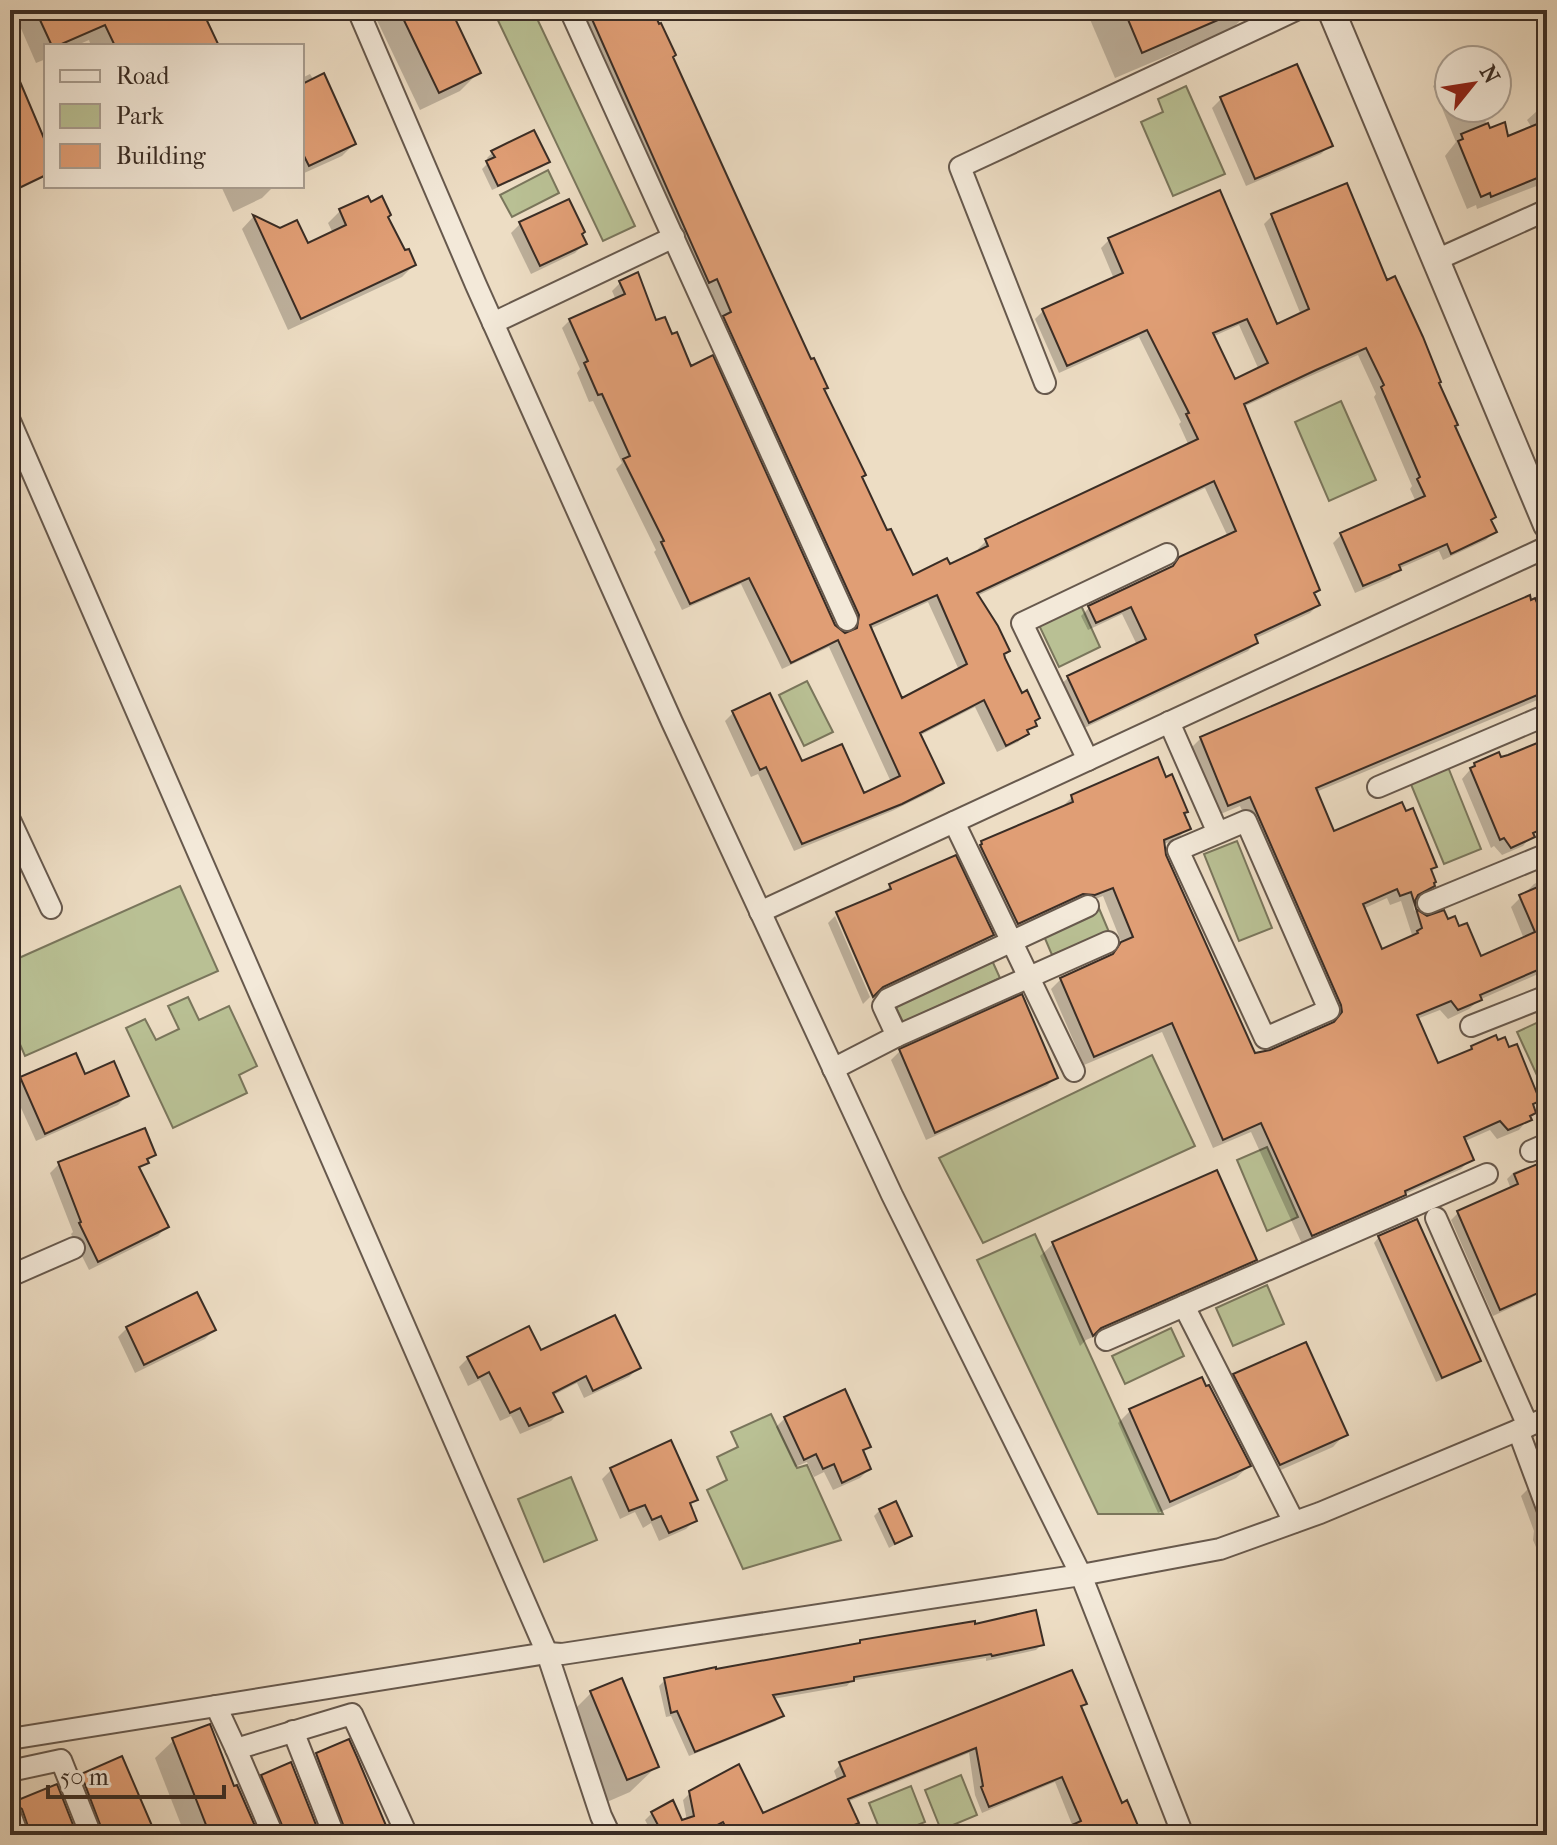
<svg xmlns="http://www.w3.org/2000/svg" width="1557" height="1845" font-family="'IM FELL French Canon',serif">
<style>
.green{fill:#b9c094;stroke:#7a765c;stroke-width:2}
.shadow{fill:#0003;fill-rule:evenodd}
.building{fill:#e09e75;stroke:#3a2d25;stroke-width:2;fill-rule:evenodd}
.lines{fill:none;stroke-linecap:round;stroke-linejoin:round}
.minor-casing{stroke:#67594d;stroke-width:24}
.tertiary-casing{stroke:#67594d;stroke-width:30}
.minor{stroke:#f3e9d9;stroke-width:20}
.tertiary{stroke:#f3e9d9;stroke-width:26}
</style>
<rect width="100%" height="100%" fill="#edddc4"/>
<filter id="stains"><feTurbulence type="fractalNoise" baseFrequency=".0025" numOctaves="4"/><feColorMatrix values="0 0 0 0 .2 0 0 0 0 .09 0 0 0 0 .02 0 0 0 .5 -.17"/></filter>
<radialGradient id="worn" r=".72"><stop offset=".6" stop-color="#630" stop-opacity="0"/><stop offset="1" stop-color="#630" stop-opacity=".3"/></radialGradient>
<g class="green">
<path d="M493 10H533L635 226 603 241Z"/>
<path d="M1186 86 1225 174 1173 196 1141 122 1163 112 1158 99Z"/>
<path d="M548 170 559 193 512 217 500 195Z"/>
<path d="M1341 401 1376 480 1329 501 1295 422Z"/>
<path d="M1079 601 1100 647 1059 667 1037 621Z"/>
<path d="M807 681 833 732 804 746 779 695Z"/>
<path d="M1448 767 1481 849 1444 864 1410 782Z"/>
<path d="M1237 841 1272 928 1239 941 1204 854Z"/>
<path d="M180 886 218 971 25 1056 10 1021V962Z"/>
<path d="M1098 906 1109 932 1052 955 1041 929Z"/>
<path d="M990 956 1000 978 903 1022 893 1001Z"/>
<path d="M188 997 199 1020 229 1006 257 1066 239 1075 247 1093 173 1128 126 1028 145 1019 156 1040 179 1029 168 1006Z"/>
<path d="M1547 1018V1097L1517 1032Z"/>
<path d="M1152 1055 1195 1146 983 1243 939 1158Z"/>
<path d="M1267 1147 1298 1217 1267 1231 1237 1160Z"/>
<path d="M1035 1234 1163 1514H1098L977 1260Z"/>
<path d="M1267 1285 1284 1324 1233 1346 1216 1308Z"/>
<path d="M1171 1328 1184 1356 1125 1384 1112 1356Z"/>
<path d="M771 1414 797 1468 807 1465 841 1540 743 1569 707 1490 727 1480 717 1457 738 1447 731 1432Z"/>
<path d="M571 1477 597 1540 544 1562 518 1499Z"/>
<path d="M961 1775 977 1815 941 1830 925 1790Z"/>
<path d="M911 1786 925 1822 893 1835H882L869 1803Z"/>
</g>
<g class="shadow">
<path d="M13 10H200L216 46H91L89 40 75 46H46V59L36 63Z"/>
<path d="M372 10H449L479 72 460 91 420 110Z"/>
<path d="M576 10H653L674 55 671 58 861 478 886 533 912 577 949 567 980 552 978 549 986 541 1189 446 1179 424 1181 422 1139 337 1059 373 1035 319 1043 311 1114 279 1101 248 1109 240 1276 327 1301 315 1264 224 1272 216 1386 282 1453 427 1494 532 1486 540 1443 560 1439 551 1398 569 1390 578 1355 593 1333 543 1342 534 1416 502 1410 489 1412 486 1374 397 1376 394 1358 355 1306 378 1243 407 1318 590 1313 594 1318 605 1310 613 1254 639 1256 642 1248 651 1080 730 1059 686 1068 678 1137 645 1122 614 1088 630 1081 616 1089 608 1170 569 1228 537 1205 488 977 596 1008 651 1003 656 1034 725 1018 742 997 752 975 707 919 736 942 782 933 791 892 811 794 851 758 774 751 777 725 721 733 713 801 764 863 796 891 782 829 647 782 669 741 584 682 610 654 552 656 550 616 469 622 463 593 401 589 402 577 373 580 369 562 328 570 320 616 300 612 291 620 283 655 323 671 336 834 627 844 635 851 634 852 624 716 326 723 319 708 286 700 290ZM1239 325 1259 370 1234 381 1212 337ZM928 602 959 670 901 700 870 629Z"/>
<path d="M1042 10H1076L1049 20Z"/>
<path d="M1086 10H1250L1233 28 1115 78Z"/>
<path d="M1296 66 1330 145 1321 154 1246 186 1212 108 1221 99Z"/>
<path d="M10 71 46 149V176L10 194Z"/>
<path d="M1449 71V108H1481L1489 131 1507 138 1532 128 1527 120 1547 102V182L1477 209 1476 205 1467 209 1445 156 1456 142 1433 86Z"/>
<path d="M310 74 354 144 342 156 302 174V78Z"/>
<path d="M493 152 547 162 542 167 492 190 482 169 489 162 487 158Z"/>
<path d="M221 186H274L262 198 233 212Z"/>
<path d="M340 211 404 253 414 265 402 277 288 330 242 229 253 217 307 245 333 233 328 223Z"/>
<path d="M520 224 580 235 584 244 575 253 531 274 511 233Z"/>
<path d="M1547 632V696L1316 792 1333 833 1434 866 1430 871 1433 886 1413 900 1414 910 1427 918 1447 922 1480 958 1524 939 1511 907 1534 884 1547 878V970L1479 1000 1469 1009 1448 1019 1440 1010 1417 1019 1437 1066 1465 1054 1472 1047 1538 1100 1532 1106 1534 1112 1519 1130 1497 1139 1490 1130 1463 1142 1471 1159 1461 1169 1403 1195 1394 1204 1302 1244 1251 1132 1213 1148 1162 1032 1084 1065 1051 989 1061 979 1111 955 1122 944 1103 896 1008 933 973 853 983 843 1062 807 1072 797 1182 814 1188 828 1178 838 1162 845 1164 856 1254 1055 1271 1052 1331 1024 1332 1016 1240 806 1218 815 1191 748 1201 738ZM1387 898 1390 905 1401 901 1413 938 1381 951 1363 909Z"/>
<path d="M1547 737V827L1534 833 1523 846 1502 855 1494 846 1491 848 1462 779 1475 764 1500 759 1537 745Z"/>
<path d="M890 886 992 935 983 944 874 995 839 915H836L881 895Z"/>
<path d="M835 916 870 997 863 1004 828 923Z"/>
<path d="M900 1051 1056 1077 1047 1086 926 1140 891 1060Z"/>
<path d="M84 1076 127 1096 118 1105 36 1141 12 1088 21 1079Z"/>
<path d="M153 1155 139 1170 167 1226 158 1236 89 1270 71 1234 73 1232 50 1173 59 1164Z"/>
<path d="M1547 1160V1287L1530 1299 1493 1316 1451 1220 1458 1213 1511 1189 1507 1179 1514 1172Z"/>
<path d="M1216 1173 1255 1260 1242 1272 1086 1340 1080 1346 1040 1256 1053 1244Z"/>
<path d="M1379 1237 1479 1360 1473 1366 1436 1382 1374 1243Z"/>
<path d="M127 1328 214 1330 205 1339 135 1373 118 1337Z"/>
<path d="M540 1353 638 1368 629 1377 584 1398 577 1383 552 1396 560 1412 551 1421 520 1434 511 1416 500 1421 480 1380 468 1386 459 1367 468 1358Z"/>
<path d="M1234 1376 1345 1434 1333 1447 1267 1476 1222 1388Z"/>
<path d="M1130 1411 1249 1466 1236 1478 1158 1513 1118 1423Z"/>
<path d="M785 1418 869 1446 862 1453 869 1469 860 1478 833 1490 824 1472 814 1477 807 1462 795 1467 776 1427Z"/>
<path d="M611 1470 695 1499 689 1506 695 1520 686 1529 659 1541 651 1523 643 1528 635 1512 620 1519 602 1479Z"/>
<path d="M1547 1470V1573L1533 1540 1534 1531 1521 1496Z"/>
<path d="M880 1510 910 1536 889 1548 874 1516Z"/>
<path d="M861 1642 1042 1644 1036 1650 986 1661V1658L851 1681 847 1686 773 1699 781 1715 776 1721 689 1756 671 1716 666 1717 659 1686 665 1680 857 1646Z"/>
<path d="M591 1693 657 1766 630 1792 600 1805 565 1719Z"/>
<path d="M1084 1704 1080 1708 1121 1805 1140 1835H1055L1073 1827 1055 1782 982 1813 975 1795 969 1753 847 1802 863 1835H653L645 1820 652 1813 680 1823 687 1821 683 1800 690 1793 762 1816 838 1782 834 1771 841 1764Z"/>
<path d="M174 1740 233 1789 257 1835H185L155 1758Z"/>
<path d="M317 1755 387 1835H323L298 1773Z"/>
<path d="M82 1776 153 1835H80L63 1794Z"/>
<path d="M262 1777 318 1835H261L244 1795Z"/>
<path d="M16 1804 75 1835H10V1809Z"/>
</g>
<g class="building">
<path d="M65 10H202L219 46H115L105 25 57 46H52L40 20Z"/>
<path d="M399 10H451L481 73 439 93Z"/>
<path d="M606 10H653L659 24 661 23 676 55 673 57 749 224 811 359 814 358 828 388 824 389 866 475 862 477 887 530 891 529 913 575 947 558 950 564 988 546 985 539 1198 439 1186 414 1189 413 1147 330 1067 366 1042 309 1123 273 1108 238 1220 190 1277 324 1309 309 1271 214 1347 183 1387 280 1395 276 1423 337 1441 382 1439 383 1458 425 1455 426 1496 517 1491 520 1497 532 1451 554 1447 544 1399 565 1401 570 1363 586 1340 533 1425 496 1417 479 1420 477 1381 387 1384 385 1366 348 1316 370 1244 404 1320 590 1314 593 1320 605 1255 635 1258 643 1089 723 1067 676 1146 639 1131 607 1096 623 1088 606 1173 566 1179 557 1236 531 1214 481 977 593 998 626 1010 651 1004 654 1005 658 1022 693 1027 690 1040 718 1035 721 1037 726 1027 730 1029 734 1006 746 984 700 920 733 944 783 902 804 802 844 766 767 760 770 732 711 770 693 802 761 842 744 864 793 900 776 838 640 791 663 749 578 690 604 661 542 664 541 623 459 630 456 602 394 598 395 584 363 588 361 569 319 625 294 619 281 638 272 656 320 665 317 672 334 677 332 691 366 713 355 835 625 845 633 857 628 859 615 723 316 731 312 717 279 709 283 591 17ZM1247 319 1268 363 1235 379 1213 333ZM937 595 967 664 902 698 870 625Z"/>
<path d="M1124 10H1241L1142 53Z"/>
<path d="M10 58 46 143V175L15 190 10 180Z"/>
<path d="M1297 64 1333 146 1255 179 1220 97Z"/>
<path d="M324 73 356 144 309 166 302 152V84Z"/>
<path d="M1547 120V174L1491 197 1490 193 1481 197 1458 141 1463 139 1461 134 1488 123 1490 128 1505 122 1508 136Z"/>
<path d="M534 130 550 162 498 186 486 161 495 157 491 151Z"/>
<path d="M368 196 371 202 382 196 391 215 388 217 405 250 409 249 416 265 301 319 253 215 280 228 297 220 308 243 346 225 339 209Z"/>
<path d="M569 199 585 232 582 234 587 244 540 266 519 222Z"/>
<path d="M1530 595 1531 600 1535 598 1547 626V691L1316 788 1334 831 1402 802 1406 811 1413 808 1437 867 1431 869 1436 882 1434 883 1435 886 1418 895 1415 901 1416 909 1427 916 1444 910 1448 919 1455 916 1459 926 1467 923 1481 956 1535 932 1519 895 1547 883V966L1480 995 1482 1000 1458 1010 1451 1001 1417 1015 1438 1063 1472 1049 1471 1046 1496 1035 1498 1040 1505 1037 1509 1047 1517 1044 1540 1101 1533 1104 1536 1113 1530 1116 1532 1120 1508 1130 1500 1121 1464 1137 1474 1160 1405 1191 1406 1195 1312 1236 1261 1123 1223 1140 1172 1023 1094 1057 1060 978 1113 954 1121 942 1133 937 1113 888 1095 895 1083 894 1018 924 980 845 982 844 981 841 1073 802 1071 795 1158 757 1166 777 1172 774 1188 812 1184 813 1191 829 1164 840 1166 855 1255 1053 1270 1050 1334 1022 1342 1012 1341 1005 1250 797 1228 806 1200 737ZM1397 889 1400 896 1411 892 1422 928 1417 931 1418 933 1382 949 1363 904Z"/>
<path d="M1547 739V827L1533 833 1535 837 1511 848 1504 838 1500 840 1470 768 1475 766 1474 763 1499 752 1501 757 1508 755Z"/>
<path d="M956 855 994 935 883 987 873 997 836 912 891 889 889 884Z"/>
<path d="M1022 994 1058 1078 935 1133 899 1049Z"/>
<path d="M76 1053 85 1074 114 1061 129 1096 45 1134 20 1077Z"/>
<path d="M145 1128 156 1155 147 1159 149 1163 139 1167 169 1227 98 1262 79 1223 81 1222 58 1162Z"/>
<path d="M1547 1160V1289L1500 1310 1457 1211 1518 1184 1514 1174Z"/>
<path d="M1217 1170 1257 1260 1101 1328 1093 1336 1052 1242Z"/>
<path d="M1417 1219 1481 1361 1442 1378 1378 1236Z"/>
<path d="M197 1292 216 1330 144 1365 126 1327Z"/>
<path d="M615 1315 641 1368 593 1391 586 1376 553 1393 563 1412 529 1426 520 1408 510 1413 489 1372 478 1378 467 1357 529 1326 541 1350Z"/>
<path d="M1306 1342 1348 1435 1280 1465 1233 1374Z"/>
<path d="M1202 1377 1206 1386 1209 1385 1251 1466 1170 1502 1129 1409Z"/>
<path d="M845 1389 871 1447 863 1450 871 1469 842 1483 834 1464 823 1469 816 1454 804 1460 784 1417Z"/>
<path d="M671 1440 698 1500 690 1503 697 1521 669 1533 661 1516 652 1520 645 1505 629 1511 610 1468Z"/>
<path d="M896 1501 912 1536 895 1544 879 1509Z"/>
<path d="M1036 1610 1044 1645 992 1656 991 1654 854 1677V1681L773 1695 784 1716 695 1752 677 1711 671 1713 664 1678 716 1667V1669L860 1643V1640L975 1621V1624Z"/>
<path d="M1072 1670 1087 1704 1081 1706 1122 1803 1127 1800 1142 1835H1050L1081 1821 1062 1777 989 1807 981 1787 983 1786 976 1748 848 1799 859 1823 831 1835H730L723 1822 698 1835H649L648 1831 659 1827 651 1812 673 1800 682 1820 694 1816 689 1791 739 1764 763 1813 845 1776 839 1762Z"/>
<path d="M622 1678 659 1767 627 1780 590 1691Z"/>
<path d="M210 1724 234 1786 237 1785 259 1835H210L172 1738Z"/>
<path d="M349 1739 357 1757 390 1835H347L316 1753Z"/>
<path d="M122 1756 156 1835H104L81 1774Z"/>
<path d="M291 1762 320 1835H286L261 1775Z"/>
<path d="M57 1784 77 1835H31L22 1809 13 1802Z"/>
</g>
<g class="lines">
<g class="minor-casing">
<g id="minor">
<path d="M358 10 476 285 672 722 892 1195 1081 1575 1183 1835"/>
<path d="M570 10 847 620"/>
<path d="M1436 260 1547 210"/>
<path d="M493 323 674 237"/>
<path d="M1045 383 960 167 1296 10"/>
<path d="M10 421 547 1653 601 1816 610 1835"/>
<path d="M1169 722 1218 833 1246 821 1329 1010 1265 1038 1178 850 1218 833"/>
<path d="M1088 760 1022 623 1167 554"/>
<path d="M1378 787 1547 715"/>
<path d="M10 820 51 908"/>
<path d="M954 822 1074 1071"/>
<path d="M1428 903 1547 854"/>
<path d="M1088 906 888 999 883 1006 897 1036 1108 942"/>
<path d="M760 912 1547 547"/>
<path d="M1471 1026 1547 996"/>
<path d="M833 1069 897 1036"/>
<path d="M1531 1151 1547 1144"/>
<path d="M1436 1218 1528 1426"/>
<path d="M10 1276 74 1248"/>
<path d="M1184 1306 1294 1522"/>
<path d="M1106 1340 1487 1174"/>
<path d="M1518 1430 1547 1508"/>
<path d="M216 1706 236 1749"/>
<path d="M293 1731 334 1835"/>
<path d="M10 1739 547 1653 562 1654 1081 1575 1220 1549 1320 1513 1547 1418"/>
<path d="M10 1771 61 1760 91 1835"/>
<path d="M10 1814 18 1835"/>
<path d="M273 1835 236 1749 352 1714 407 1835"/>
</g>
</g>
<g class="tertiary-casing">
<path id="tertiary" d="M1331 10 1547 525"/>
</g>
<use href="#minor" class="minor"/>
<use href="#tertiary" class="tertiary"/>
</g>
<rect width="1557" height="1845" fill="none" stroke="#edddc4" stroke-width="40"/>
<rect x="12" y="12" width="1533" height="1821" fill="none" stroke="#3a2d25" stroke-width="4"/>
<rect x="20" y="20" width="1517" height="1805" fill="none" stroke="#3a2d25" stroke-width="2"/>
<rect x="44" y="44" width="260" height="144" fill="#f3e9d9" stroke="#a99e91" stroke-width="2"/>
<rect x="60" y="70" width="40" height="12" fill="#f3e9d9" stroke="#a99e91" stroke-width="2"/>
<text x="116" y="84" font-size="24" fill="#3a2d25">Road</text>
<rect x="60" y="104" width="40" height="24" fill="#b9c094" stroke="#a99e91" stroke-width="2"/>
<text x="116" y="124" font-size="24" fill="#3a2d25">Park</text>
<rect x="60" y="144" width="40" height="24" fill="#e09e75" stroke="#a99e91" stroke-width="2"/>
<text x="116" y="164" font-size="24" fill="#3a2d25">Building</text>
<g transform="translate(1473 84) rotate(60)"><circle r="38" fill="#f3e9d9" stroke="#a99e91" stroke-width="2"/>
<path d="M0-6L14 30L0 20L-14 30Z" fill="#8f2418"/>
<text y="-12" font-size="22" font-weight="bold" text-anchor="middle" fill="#3a2d25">N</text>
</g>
<path d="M48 1785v12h176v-12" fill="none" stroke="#3a2d25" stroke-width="4"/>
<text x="60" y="1785" font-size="24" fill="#3a2d25" stroke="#f3e9d9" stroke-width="6" paint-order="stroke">50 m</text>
<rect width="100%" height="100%" filter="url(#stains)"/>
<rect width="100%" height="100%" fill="url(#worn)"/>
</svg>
